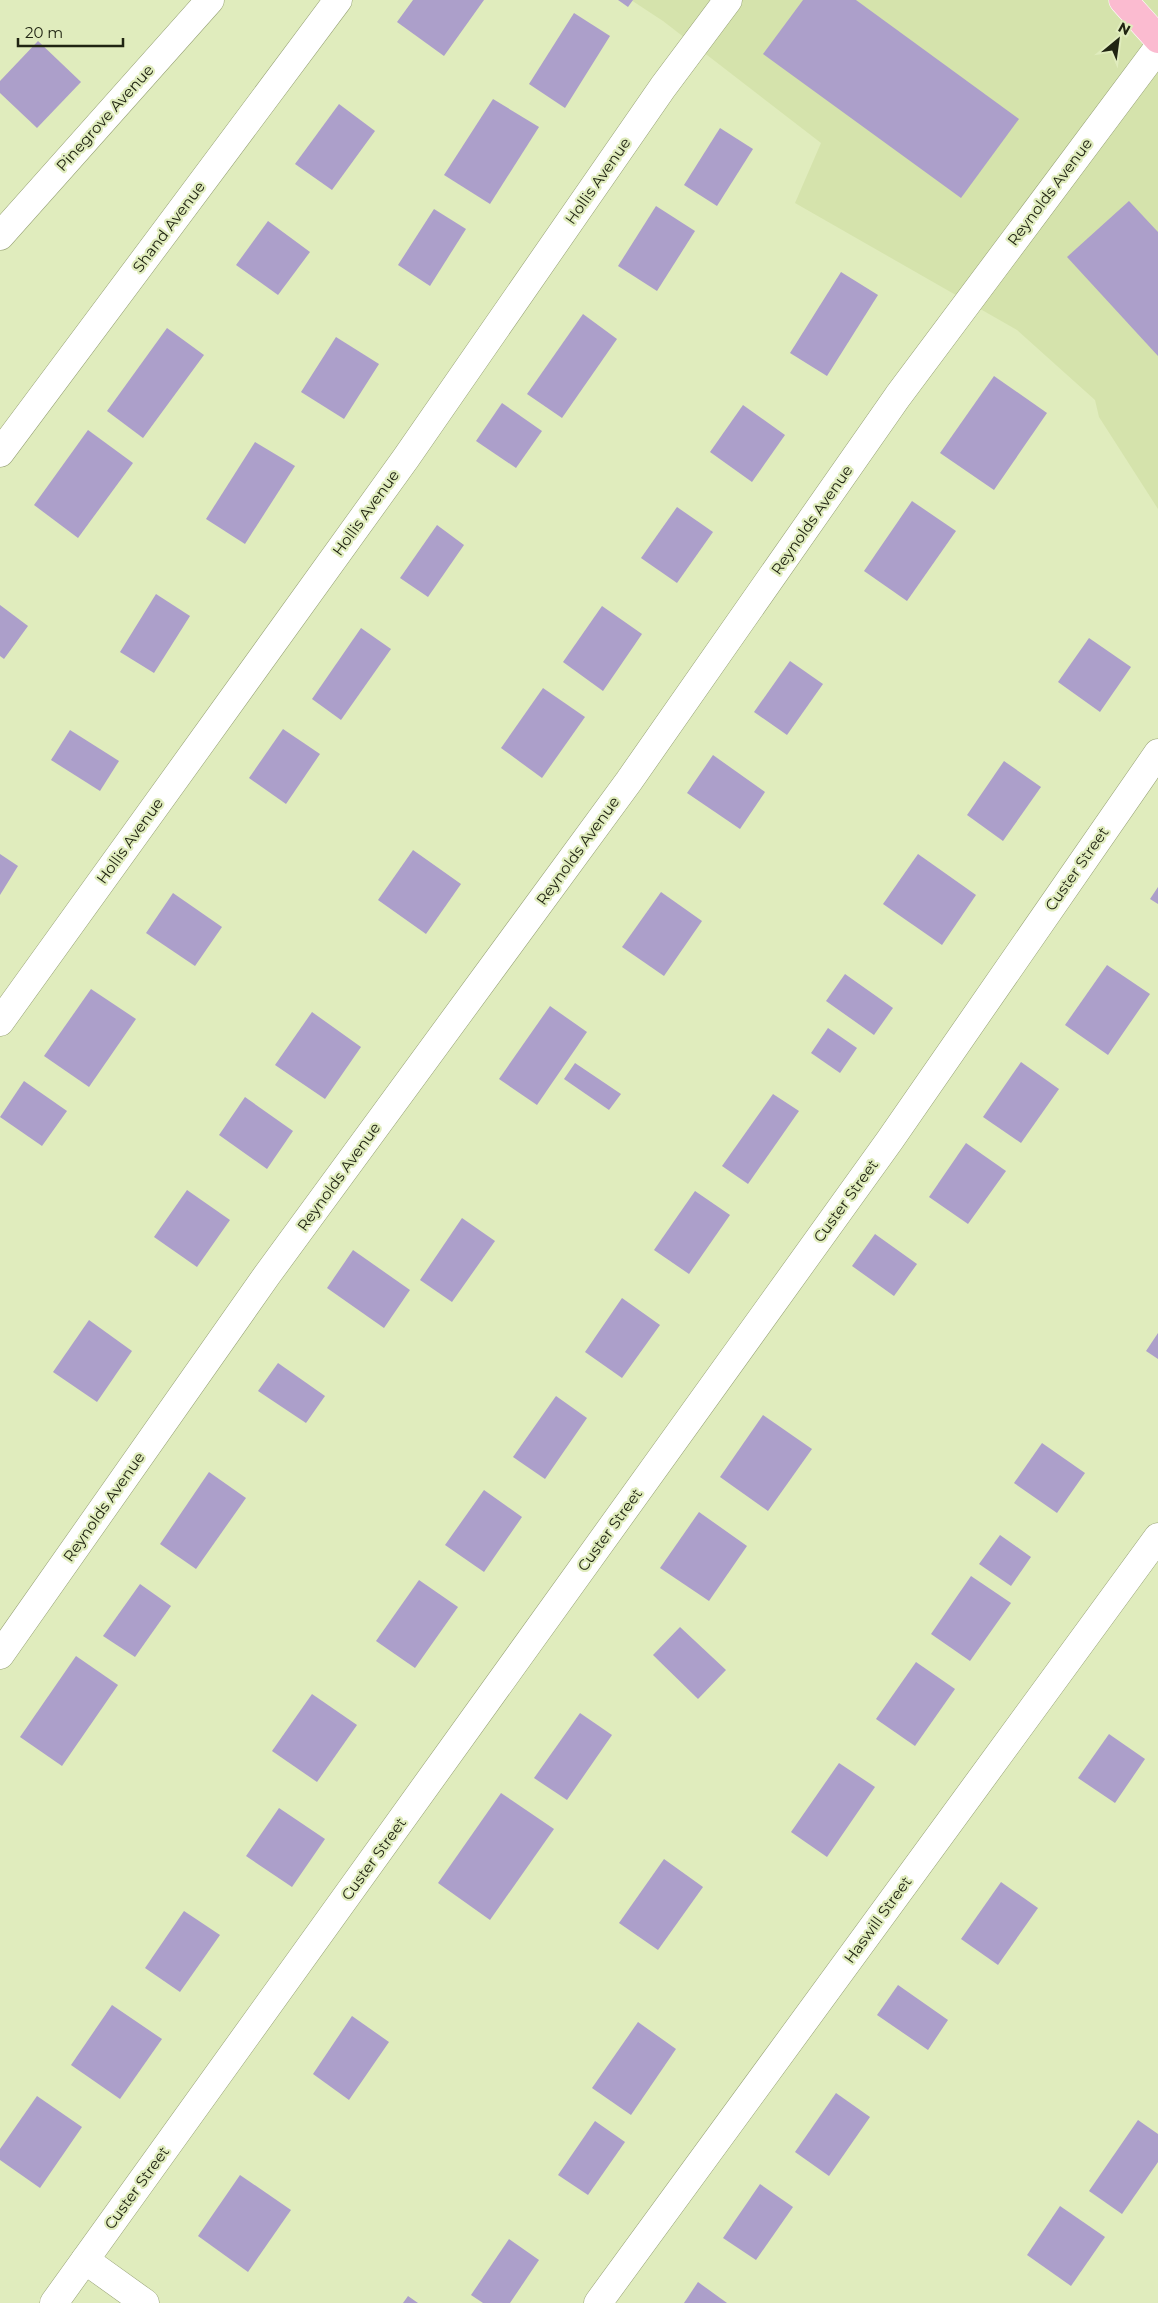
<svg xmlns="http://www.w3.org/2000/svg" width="1158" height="2303" font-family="Montserrat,sans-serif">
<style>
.built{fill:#d5e3ac}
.building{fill:#ac9fca}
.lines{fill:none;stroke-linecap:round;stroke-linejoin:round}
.street-casing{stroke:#96a175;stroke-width:29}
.primary-casing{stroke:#fff;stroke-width:29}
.street{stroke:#fff;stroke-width:28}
.primary{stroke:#fbbbd0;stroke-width:28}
.labels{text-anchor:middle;stroke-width:4.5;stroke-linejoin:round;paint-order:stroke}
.street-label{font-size:15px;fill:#202412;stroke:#e0ecbd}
</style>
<rect width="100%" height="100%" fill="#e0ecbd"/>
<path class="built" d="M631 0H1158V509L1099 417 1095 400 1017 330 795 203 821 143 663 21Z"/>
<g class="building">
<path d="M413 0H484L444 56 397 22Z"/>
<path d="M618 0H633L628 7Z"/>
<path d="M803 0H856L1019 119 961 198 763 54Z"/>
<path d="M574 13 610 36 565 108 529 84Z"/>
<path d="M38 41 81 82 37 128 0 93V81Z"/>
<path d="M493 99 539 127 490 204 444 175Z"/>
<path d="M339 104 375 131 332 190 295 164Z"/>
<path d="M720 128 753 149 717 206 684 185Z"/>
<path d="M1129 201 1158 232V356L1067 257Z"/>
<path d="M656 206 695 231 657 291 618 266Z"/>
<path d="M434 209 466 229 430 286 398 265Z"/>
<path d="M268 221 310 252 278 295 236 265Z"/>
<path d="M841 272 878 295 827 376 790 353Z"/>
<path d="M583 314 617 339 562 418 527 394Z"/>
<path d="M167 328 204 355 143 438 107 411Z"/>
<path d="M336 337 379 364 344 419 301 392Z"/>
<path d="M994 376 1047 413 994 490 940 453Z"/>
<path d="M502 403 542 431 516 468 476 441Z"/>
<path d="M743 405 785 435 752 482 710 452Z"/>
<path d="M88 430 133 463 78 538 34 505Z"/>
<path d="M255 442 295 466 245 544 206 519Z"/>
<path d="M912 501 956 531 907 601 864 571Z"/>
<path d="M677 507 713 532 677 583 641 558Z"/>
<path d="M437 525 464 545 428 597 400 578Z"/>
<path d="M156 594 190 616 154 673 120 652Z"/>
<path d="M0 605 28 626 4 659 0 656Z"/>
<path d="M602 606 642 634 603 691 563 662Z"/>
<path d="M361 628 391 649 341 720 312 699Z"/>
<path d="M1089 638 1131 667 1100 712 1058 682Z"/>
<path d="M790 661 823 684 787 735 754 712Z"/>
<path d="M543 688 585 717 542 778 501 748Z"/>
<path d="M283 729 320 754 286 804 249 778Z"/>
<path d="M70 730 119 761 100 791 51 760Z"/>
<path d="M713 755 765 792 740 829 687 793Z"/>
<path d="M1004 761 1041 787 1003 841 967 815Z"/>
<path d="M413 850 461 884 426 934 378 900Z"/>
<path d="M0 854 18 866 0 895Z"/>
<path d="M918 854 976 895 942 945 883 904Z"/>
<path d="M1158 887V904L1150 899Z"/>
<path d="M661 892 702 921 664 976 622 947Z"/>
<path d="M173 893 222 927 195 966 146 933Z"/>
<path d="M1107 965 1150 994 1108 1055 1065 1025Z"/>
<path d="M845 974 893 1008 874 1035 826 1001Z"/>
<path d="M91 989 136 1019 89 1087 44 1056Z"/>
<path d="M550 1006 587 1032 537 1105 499 1079Z"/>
<path d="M312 1012 361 1047 325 1099 275 1065Z"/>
<path d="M828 1028 857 1048 840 1073 811 1053Z"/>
<path d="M1021 1062 1059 1089 1021 1143 983 1117Z"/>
<path d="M575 1063 621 1094 609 1110 564 1079Z"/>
<path d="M24 1081 67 1111 42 1146 0 1117Z"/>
<path d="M773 1094 799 1111 748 1184 722 1166Z"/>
<path d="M245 1097 293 1131 267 1169 219 1135Z"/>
<path d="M966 1143 1006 1171 968 1224 929 1197Z"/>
<path d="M187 1190 230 1220 197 1267 154 1237Z"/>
<path d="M695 1191 730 1215 689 1274 654 1250Z"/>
<path d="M462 1218 495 1241 452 1302 420 1280Z"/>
<path d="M875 1234 917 1264 894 1296 852 1266Z"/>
<path d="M353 1250 410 1290 384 1328 327 1288Z"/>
<path d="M622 1298 660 1325 622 1378 585 1352Z"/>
<path d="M89 1320 132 1351 97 1402 53 1372Z"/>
<path d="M1158 1333V1359L1146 1351Z"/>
<path d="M278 1363 325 1396 306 1423 258 1391Z"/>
<path d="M556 1396 587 1418 545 1479 513 1457Z"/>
<path d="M763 1415 812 1449 768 1511 720 1477Z"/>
<path d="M1042 1443 1085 1473 1057 1513 1014 1483Z"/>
<path d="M209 1472 246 1498 196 1569 160 1544Z"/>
<path d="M484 1490 522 1517 484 1572 445 1545Z"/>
<path d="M699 1512 747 1546 709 1601 660 1568Z"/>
<path d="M1000 1535 1031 1557 1011 1586 979 1564Z"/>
<path d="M971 1576 1011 1603 970 1661 931 1634Z"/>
<path d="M419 1580 458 1607 415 1668 376 1641Z"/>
<path d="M140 1584 171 1606 135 1657 103 1636Z"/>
<path d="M680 1627 726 1670 698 1699 653 1655Z"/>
<path d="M76 1656 118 1685 62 1766 20 1737Z"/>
<path d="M916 1662 955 1689 915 1746 876 1719Z"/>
<path d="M312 1694 357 1725 317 1782 272 1751Z"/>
<path d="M580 1713 612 1735 567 1800 534 1778Z"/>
<path d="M1109 1734 1145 1759 1115 1803 1078 1778Z"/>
<path d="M839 1763 875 1787 827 1857 791 1832Z"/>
<path d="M501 1793 554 1829 490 1920 438 1883Z"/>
<path d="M279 1808 325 1839 292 1887 246 1856Z"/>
<path d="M664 1859 703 1887 658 1950 619 1923Z"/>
<path d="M1001 1882 1038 1908 998 1965 961 1939Z"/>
<path d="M184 1911 220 1935 180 1992 145 1968Z"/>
<path d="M898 1985 948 2020 928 2050 877 2015Z"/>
<path d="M112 2005 162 2039 120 2099 71 2065Z"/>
<path d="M352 2016 389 2042 349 2100 313 2074Z"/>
<path d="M638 2022 676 2049 631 2115 592 2088Z"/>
<path d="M836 2093 870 2117 829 2176 795 2152Z"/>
<path d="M37 2096 82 2127 40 2188 0 2160V2149Z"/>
<path d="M1138 2120 1158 2134V2162L1122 2214 1089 2191Z"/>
<path d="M595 2121 625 2142 588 2195 558 2175Z"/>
<path d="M240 2175 291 2210 248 2272 198 2236Z"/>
<path d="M760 2184 793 2207 756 2260 723 2238Z"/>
<path d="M1060 2206 1105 2237 1071 2286 1027 2255Z"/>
<path d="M509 2239 539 2260 510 2303H483L471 2295Z"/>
<path d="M698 2282 727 2303H684Z"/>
<path d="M408 2296 418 2303H403Z"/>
</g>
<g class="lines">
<g class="street-casing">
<g id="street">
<path d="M0 236 210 0"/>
<path d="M0 453 338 0"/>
<path d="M0 1022 406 458 663 87 728 0"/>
<path d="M0 1655 267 1275 629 781 898 396 1158 48"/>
<path d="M85 2260 145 2303"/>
<path d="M54 2303 890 1140 1158 753"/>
<path d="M598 2303 1158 1537"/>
</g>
</g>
<g class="primary-casing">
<path id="primary" d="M1123 0 1158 39"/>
</g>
<use href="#street" class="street"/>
<use href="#primary" class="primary"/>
</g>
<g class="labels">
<g class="street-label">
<text transform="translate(105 118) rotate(-48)" y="5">Pinegrove Avenue</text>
<text transform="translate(598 181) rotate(-55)" y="5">Hollis Avenue</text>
<text transform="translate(1050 192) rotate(-53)" y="5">Reynolds Avenue</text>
<text transform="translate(169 227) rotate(-53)" y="5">Shand Avenue</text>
<text transform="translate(366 513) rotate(-54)" y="5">Hollis Avenue</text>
<text transform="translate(812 520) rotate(-55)" y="5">Reynolds Avenue</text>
<text transform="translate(130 841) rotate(-54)" y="5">Hollis Avenue</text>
<text transform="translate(578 851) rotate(-54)" y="5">Reynolds Avenue</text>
<text transform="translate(1077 869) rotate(-55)" y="5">Custer Street</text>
<text transform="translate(339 1177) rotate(-54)" y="5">Reynolds Avenue</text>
<text transform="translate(846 1201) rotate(-54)" y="5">Custer Street</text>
<text transform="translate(104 1507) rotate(-55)" y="5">Reynolds Avenue</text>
<text transform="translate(610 1530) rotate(-54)" y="5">Custer Street</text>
<text transform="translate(374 1859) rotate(-54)" y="5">Custer Street</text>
<text transform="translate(878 1920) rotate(-54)" y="5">Haswill Street</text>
<text transform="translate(137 2188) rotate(-54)" y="5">Custer Street</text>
</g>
</g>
<g transform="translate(1118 40) rotate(29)" stroke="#e0ecbd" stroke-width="4" paint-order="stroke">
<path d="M0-4L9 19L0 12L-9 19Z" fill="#202412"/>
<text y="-8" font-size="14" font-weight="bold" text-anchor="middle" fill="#202412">N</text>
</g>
<path d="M18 38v8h105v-8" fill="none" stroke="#202412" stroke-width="2.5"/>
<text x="25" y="38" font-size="15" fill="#202412" stroke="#e0ecbd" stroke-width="4" paint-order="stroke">20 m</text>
</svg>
